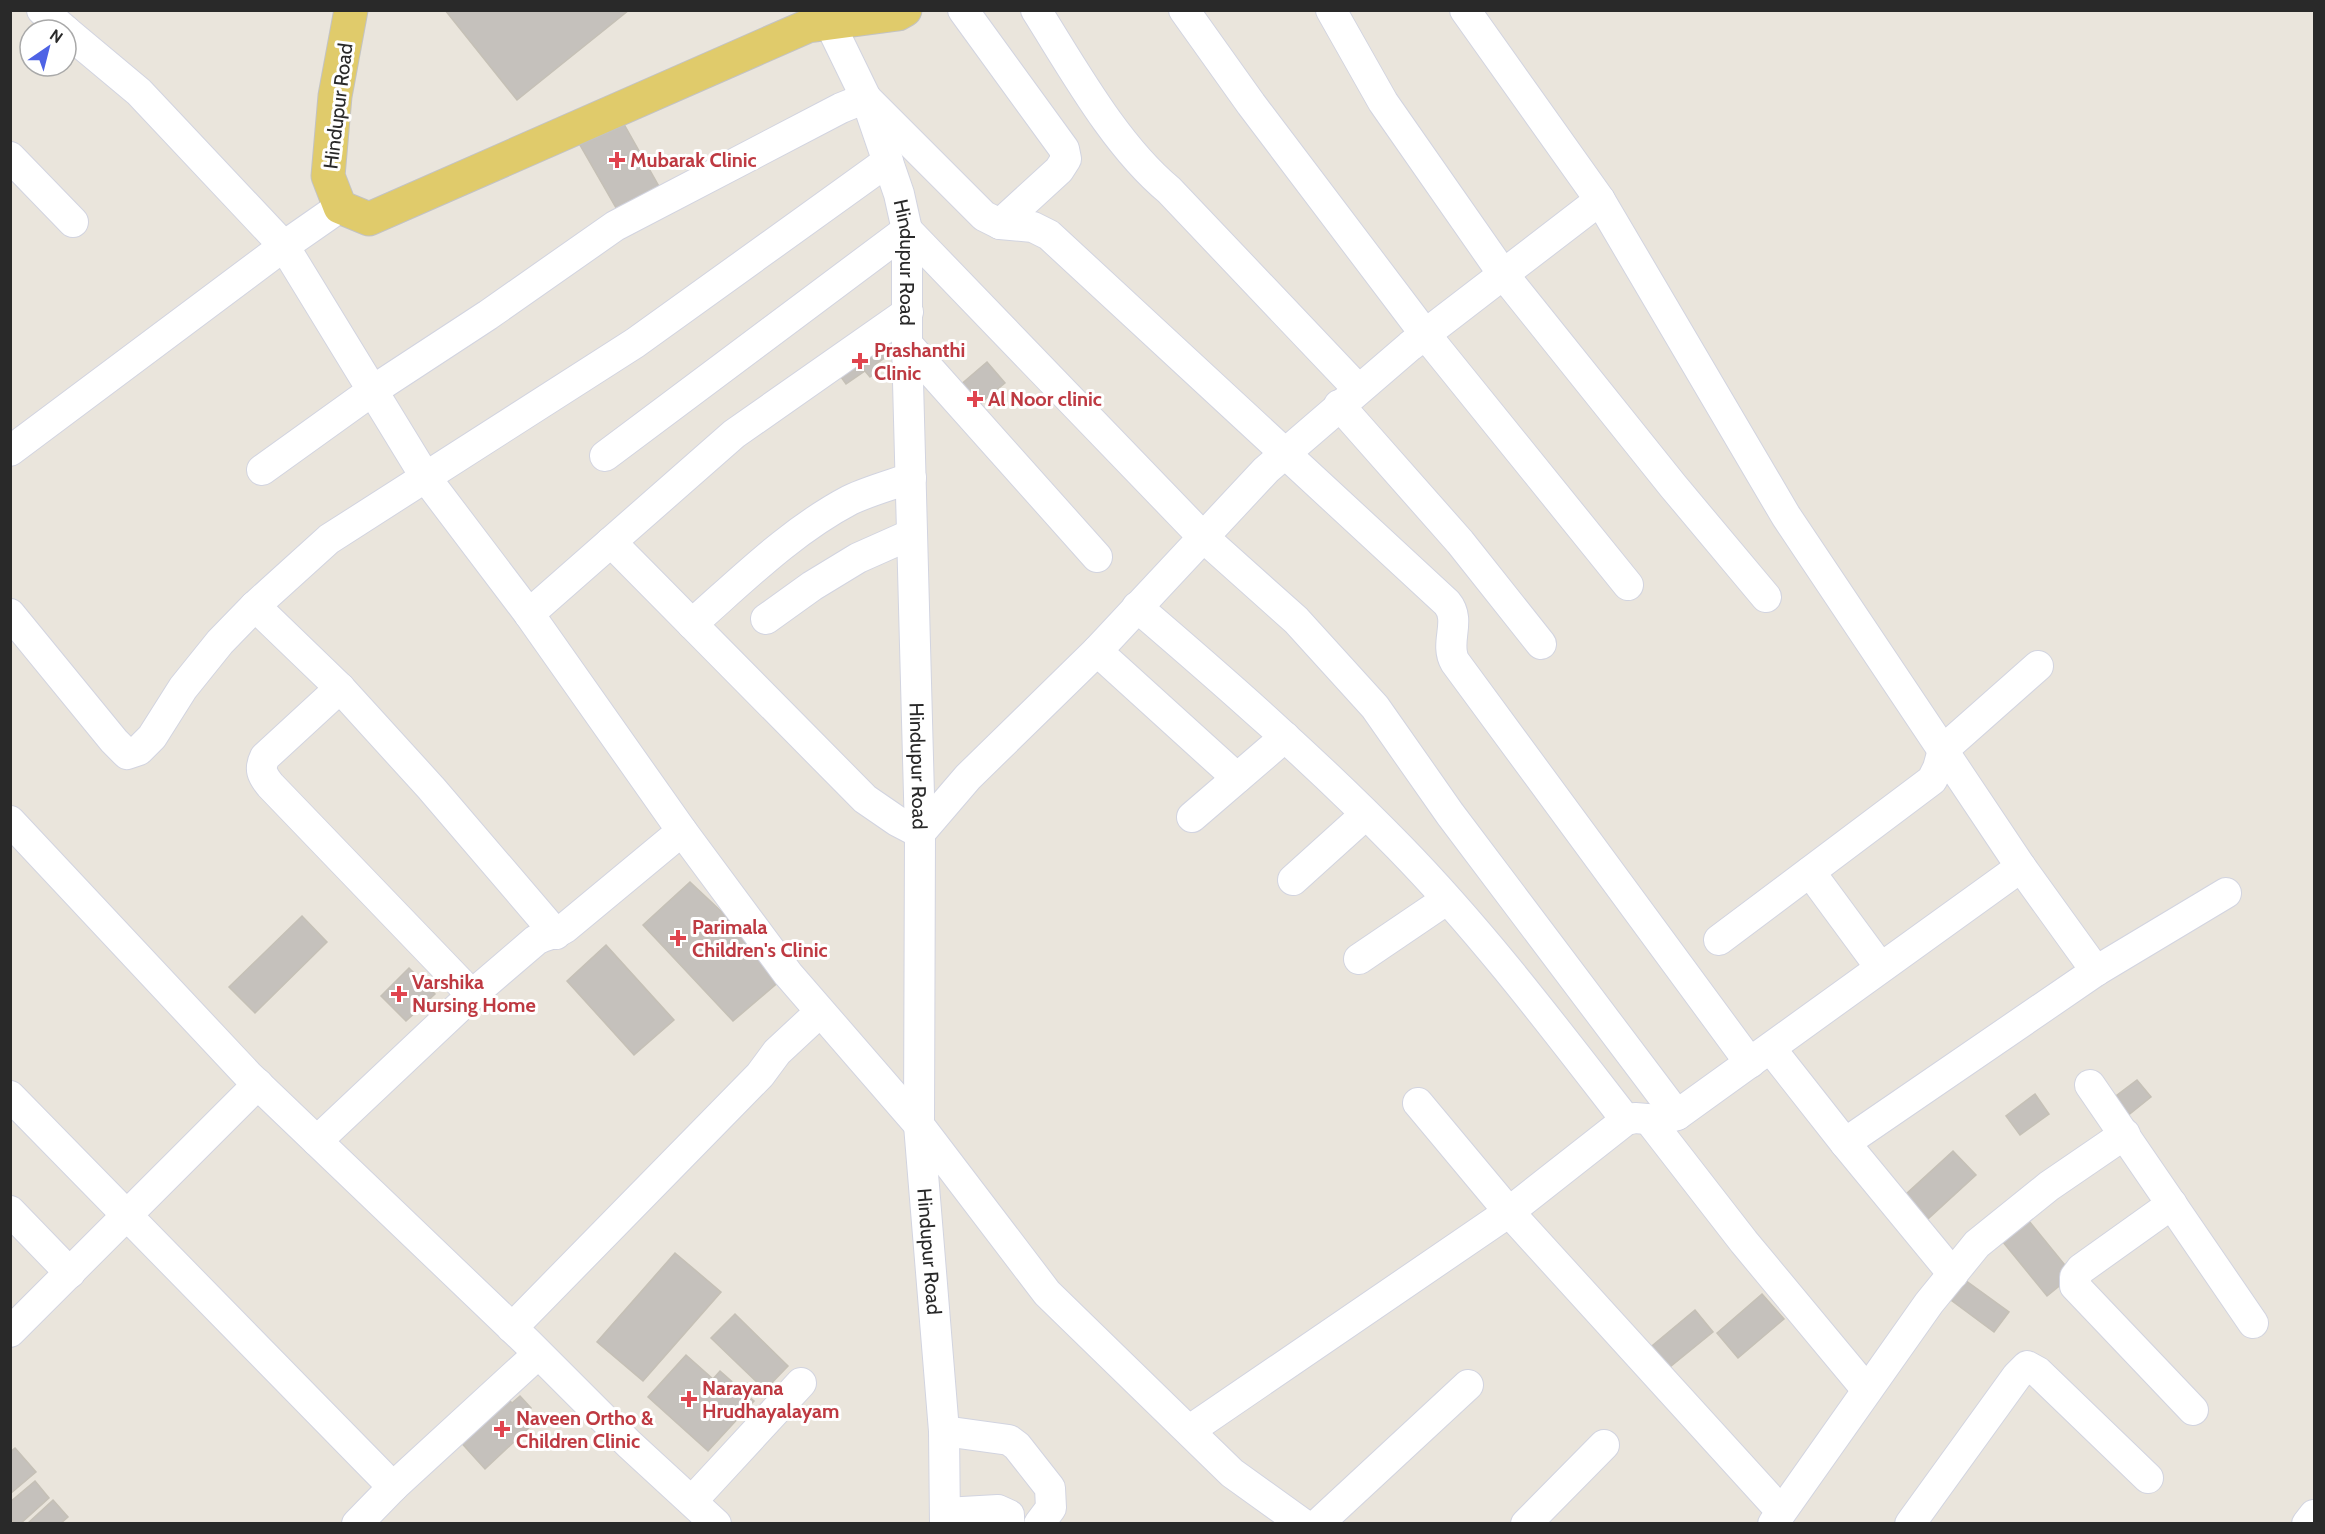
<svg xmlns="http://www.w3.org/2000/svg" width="2325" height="1534" font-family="Cabin,sans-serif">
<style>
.building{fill:#c5c1bc;stroke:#c5c0b6;stroke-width:1.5}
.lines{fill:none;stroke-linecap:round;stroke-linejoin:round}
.minor-casing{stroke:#d2d4e0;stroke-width:32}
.major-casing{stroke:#c3c3c3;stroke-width:35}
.minor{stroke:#fff;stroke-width:30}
.major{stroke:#e0cb6b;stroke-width:33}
.health-dot{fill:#e0444e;stroke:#fff;stroke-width:2}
.labels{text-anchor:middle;stroke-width:6;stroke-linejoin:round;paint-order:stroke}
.street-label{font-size:20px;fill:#292929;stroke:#fff}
.health-label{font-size:20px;font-weight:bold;fill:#be3a42;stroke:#fff;text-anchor:start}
</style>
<rect width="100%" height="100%" fill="#eae5dc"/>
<g class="building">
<path d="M445 10H629L517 100Z"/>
<path d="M620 117 661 190 619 213 576 138Z"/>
<path d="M876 343 886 357 876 364 881 369 870 377 865 371 846 384 836 370Z"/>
<path d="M987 362 1005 383 976 407 959 386Z"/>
<path d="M690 882 788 974 733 1021 643 925Z"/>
<path d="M302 916 327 942 255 1013 229 987Z"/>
<path d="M606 945 674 1020 634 1055 567 981Z"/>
<path d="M409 968 435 994 406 1021 381 996Z"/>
<path d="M2137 1080 2151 1097 2126 1117 2112 1099Z"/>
<path d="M2035 1094 2049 1114 2020 1135 2006 1116Z"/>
<path d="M1953 1151 1976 1175 1928 1219 1906 1194Z"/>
<path d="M2029 1221 2073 1275 2047 1296 2003 1242Z"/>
<path d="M675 1253 721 1292 643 1381 597 1342Z"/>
<path d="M1965 1280 2009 1312 1994 1332 1951 1300Z"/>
<path d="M1762 1294 1784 1319 1738 1358 1717 1333Z"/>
<path d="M1695 1310 1713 1332 1665 1371 1647 1350Z"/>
<path d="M735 1314 788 1366 765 1390 711 1338Z"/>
<path d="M686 1355 713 1379 720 1371 754 1401 708 1451 648 1397Z"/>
<path d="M504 1395 512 1403 520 1396 531 1408 523 1415 532 1425 485 1469 457 1438Z"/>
<path d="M15 1448 36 1472 10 1494V1452Z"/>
<path d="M35 1481 49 1498 20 1524H15L10 1518V1502Z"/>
<path d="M53 1500 68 1517 60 1524H27Z"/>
</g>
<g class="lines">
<g class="minor-casing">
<g id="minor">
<path d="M42 10 65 30"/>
<path d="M963 10 1064 149 1066 159 1059 170 1000 224"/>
<path d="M1036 10C1074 70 1115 145 1169 190L1358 389"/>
<path d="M1184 10 1251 104 1425 334 1628 585"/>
<path d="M1331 10 1383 102 1503 274 1673 486 1766 597"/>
<path d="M1465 10 1600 200 1786 516 2021 867 2096 971"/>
<path id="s1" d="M829 22 866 98 899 194 907 230V344L920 833 919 1125 944 1431 945 1524"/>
<path d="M66 31 139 92 284 246 426 478 529 614 682 831 788 974 919 1125 1047 1293 1232 1473 1303 1524"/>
<path d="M10 157 73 222"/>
<path d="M907 344 1097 557"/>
<path d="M1339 405 1460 542 1541 644"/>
<path d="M10 451 284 246 340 207"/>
<path d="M605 456 907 230 1202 536 1296 620 1375 707 1450 814 1677 1115"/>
<path d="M262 470 372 391 488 315 615 226 841 108 866 98 984 216 1000 224 1033 227 1049 235 1447 603C1462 621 1444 643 1455 662L1750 1063"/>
<path d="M611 542 865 799 897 821 920 833 968 777 1097 651 1266 470 1410 346 1600 200"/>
<path d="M255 606 340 688 431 788 556 934"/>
<path d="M1137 607C1227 684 1316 762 1399 847 1482 932 1553 1026 1626 1120"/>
<path d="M10 614 114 741 127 754 139 750 152 737 183 688 220 642 255 606 329 539 635 343 888 161"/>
<path d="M529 614 734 434 908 312"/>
<path d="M766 619 812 586 858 558 912 534"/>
<path d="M692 624C742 580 791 531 850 500 869 491 891 485 911 478"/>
<path d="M1097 651 1237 778"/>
<path d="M340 688 265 757C259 769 262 775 270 785L472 995"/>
<path d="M1192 817 1285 737"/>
<path d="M10 821 248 1075 528 1343 629 1444 716 1524"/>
<path d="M1810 872 1880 967"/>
<path d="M1293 880 1365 815"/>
<path d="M1719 940 1932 780 1938 768 1943 750 2038 666"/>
<path d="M1359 959 1446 900"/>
<path d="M1771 1049 1845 1143 1953 1274"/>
<path d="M2090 1085 2253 1323"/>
<path d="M10 1096 393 1487"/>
<path d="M1418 1103 1509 1212 1781 1511"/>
<path d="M1650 1121 1744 1242 1867 1390"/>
<path d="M317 1141 472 995 536 940C546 934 556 934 565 928L682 831"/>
<path d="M1845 1143 2096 971 2226 893"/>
<path d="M2172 1204 2081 1269 2075 1277V1286L2193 1410"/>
<path d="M10 1211 70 1273"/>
<path d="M512 1328 760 1075 777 1052 820 1012"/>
<path d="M10 1332 258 1084"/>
<path d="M1190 1430 1509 1212 1626 1120 1635 1118 1659 1120 1677 1115 2021 867"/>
<path d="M944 1431 1009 1440 1017 1446 1050 1488 1051 1508 1039 1524"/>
<path d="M692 1501 801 1383"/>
<path d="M945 1513 998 1510 1009 1515V1524"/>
<path d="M357 1524 393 1487 538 1354"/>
<path d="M1318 1524 1468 1385"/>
<path d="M1526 1524 1604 1445"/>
<path d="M1773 1524 1929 1303 1977 1244 2049 1186 2125 1134"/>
<path d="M1910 1524 2017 1376 2027 1366 2038 1372 2148 1478"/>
<path d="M2307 1524 2314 1515"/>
</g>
</g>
<g class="major-casing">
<path id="major" d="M351 10 335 96 328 176 340 207 369 219 808 26 898 14 905 10"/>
</g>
<use href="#minor" class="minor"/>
<use href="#major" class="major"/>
</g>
<g class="health-dot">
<path d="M614 151h6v6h6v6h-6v6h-6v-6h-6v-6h6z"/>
<path d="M857 352h6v6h6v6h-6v6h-6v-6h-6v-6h6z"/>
<path d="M972 390h6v6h6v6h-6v6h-6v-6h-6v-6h6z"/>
<path d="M675 929h6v6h6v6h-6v6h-6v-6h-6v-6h6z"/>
<path d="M396 985h6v6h6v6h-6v6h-6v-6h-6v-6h6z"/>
<path d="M686 1390h6v6h6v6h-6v6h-6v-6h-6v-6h6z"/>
<path d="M499 1420h6v6h6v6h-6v6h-6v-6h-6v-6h6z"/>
</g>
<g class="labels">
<g class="street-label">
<text transform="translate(338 106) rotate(-83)" y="7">Hindupur Road</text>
<text dy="7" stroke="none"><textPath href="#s1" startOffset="255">Hindupur Road</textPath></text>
<text dy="7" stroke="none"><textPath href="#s1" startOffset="759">Hindupur Road</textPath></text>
<text dy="7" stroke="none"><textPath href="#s1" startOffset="1245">Hindupur Road</textPath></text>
</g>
<g class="health-label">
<text x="630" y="167">Mubarak Clinic</text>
<text x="874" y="357">Prashanthi<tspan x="874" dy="23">Clinic</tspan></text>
<text x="988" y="406">Al Noor clinic</text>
<text x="692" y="934">Parimala<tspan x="692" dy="23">Children's Clinic</tspan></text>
<text x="412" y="989">Varshika<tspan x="412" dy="23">Nursing Home</tspan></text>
<text x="702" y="1395">Narayana<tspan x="702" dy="23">Hrudhayalayam</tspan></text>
<text x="516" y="1425">Naveen Ortho &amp;<tspan x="516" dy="23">Children Clinic</tspan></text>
</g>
</g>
<rect width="2325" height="1534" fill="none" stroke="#292929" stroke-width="24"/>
<g transform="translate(48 48) rotate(35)"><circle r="28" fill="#ffffff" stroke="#a9a9a9" stroke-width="1.5"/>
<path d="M0-4.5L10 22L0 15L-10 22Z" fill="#4e63e5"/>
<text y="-9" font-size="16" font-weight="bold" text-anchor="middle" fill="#292929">N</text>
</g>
</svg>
